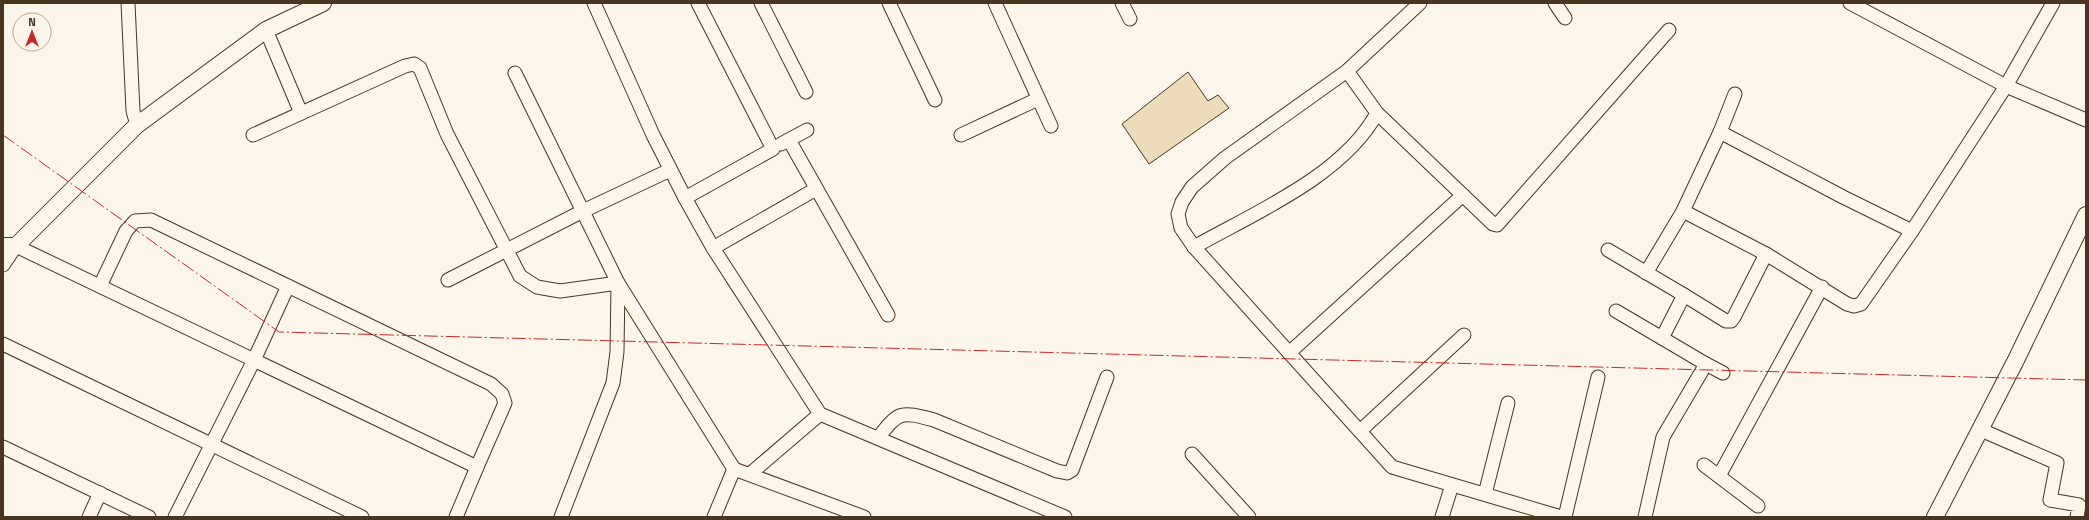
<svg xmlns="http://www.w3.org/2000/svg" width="2089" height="520" font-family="'Titillium Web',sans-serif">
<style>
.building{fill:#ecdcbc;stroke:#4a3520}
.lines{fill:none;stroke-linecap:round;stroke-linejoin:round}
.minor-casing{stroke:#4a3520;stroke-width:15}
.tertiary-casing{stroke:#4a3520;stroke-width:18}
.minor{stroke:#fbf6e9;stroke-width:13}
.tertiary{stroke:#fbf6e9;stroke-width:16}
.power{stroke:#c62828;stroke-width:1;stroke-dasharray:14 3 2 3;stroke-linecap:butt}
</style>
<rect width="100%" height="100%" fill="#fbf6e9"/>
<path class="building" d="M1188 72 1208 101 1218 95 1229 108 1149 164 1122 124Z"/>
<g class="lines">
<g class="minor-casing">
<g id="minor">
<path d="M128 3 133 111 137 125"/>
<path d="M594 3 653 135 685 198 713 248 820 414 1065 517"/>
<path d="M761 3 806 92"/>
<path d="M889 3 935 100"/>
<path d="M995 3 1051 126"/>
<path d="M1122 3 1130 19"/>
<path d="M1420 3 1347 71 1225 158 1192 187 1182 202 1178 214 1181 228 1194 247 1392 467 1561 517"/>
<path d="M1555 3 1565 18"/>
<path d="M1850 3 2006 86 2086 120"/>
<path d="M266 30 301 113"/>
<path d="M1347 71 1377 113 1493 224 1497 225 1669 30"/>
<path d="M515 73 618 283 734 469"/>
<path d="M253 135 405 66 414 64 420 68 447 134 520 276 537 287 560 291 618 283 617 352 613 383 561 517"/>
<path d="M961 135 1038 99"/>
<path d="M789 140 888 315"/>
<path d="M781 144 807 130"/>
<path d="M685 198 773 149 698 3"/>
<path d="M1683 211 1720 132 1735 94"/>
<path d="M1912 231 2006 86 2053 3"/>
<path d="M1194 247C1254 213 1343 176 1377 113"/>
<path d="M713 248 816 189"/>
<path d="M1608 250 1684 295 1662 338"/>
<path d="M3 265 16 246 477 467 456 517"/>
<path d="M1646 273 1683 211 1766 254 1847 304 1854 306 1861 304 1912 231 1843 197 1720 132"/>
<path d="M448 280 583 211 670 170"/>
<path d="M100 286 126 231 135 221 151 220 491 384 502 394 505 403 477 467"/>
<path d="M1684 295 1726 321H1731L1734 317 1766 254"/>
<path d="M1616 311 1706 364"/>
<path d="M3 344 362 517"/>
<path d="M1289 353 1463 195"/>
<path d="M1981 430 2057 463 2050 500 2079 505 2077 517"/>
<path d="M1360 431 1464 335"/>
<path d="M878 438C899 411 900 411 934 420L1057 471 1067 473 1072 470 1107 377"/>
<path d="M3 447 149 517"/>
<path d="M1192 454 1249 517"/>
<path d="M1704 465 1758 506"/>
<path d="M750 474 820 414"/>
<path d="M1719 476 1822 287"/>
<path d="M1485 494 1508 403"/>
<path d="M89 517 100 493"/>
<path d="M175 517 254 360 288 286"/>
<path d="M714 517 734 469 864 517"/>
<path d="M1442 517 1452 485"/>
<path d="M1565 517 1598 377"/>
<path d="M1645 517 1663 437 1706 364 1723 373"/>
</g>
</g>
<g class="tertiary-casing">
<g id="tertiary">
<path d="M3 246H16L137 125 266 30 323 3"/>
<path d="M1935 517 2016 360 2086 215"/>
</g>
</g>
<use href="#minor" class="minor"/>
<use href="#tertiary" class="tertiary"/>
<path class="power" d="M3 135 279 332 2086 380"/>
</g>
<rect width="2089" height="520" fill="none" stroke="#4a3520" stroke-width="8"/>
<g transform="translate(32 32)"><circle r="19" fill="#fbf6e9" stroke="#b4a999"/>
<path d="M0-3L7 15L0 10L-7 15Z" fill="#c62828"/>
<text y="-6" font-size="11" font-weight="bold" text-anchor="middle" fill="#4a3520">N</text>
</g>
</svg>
